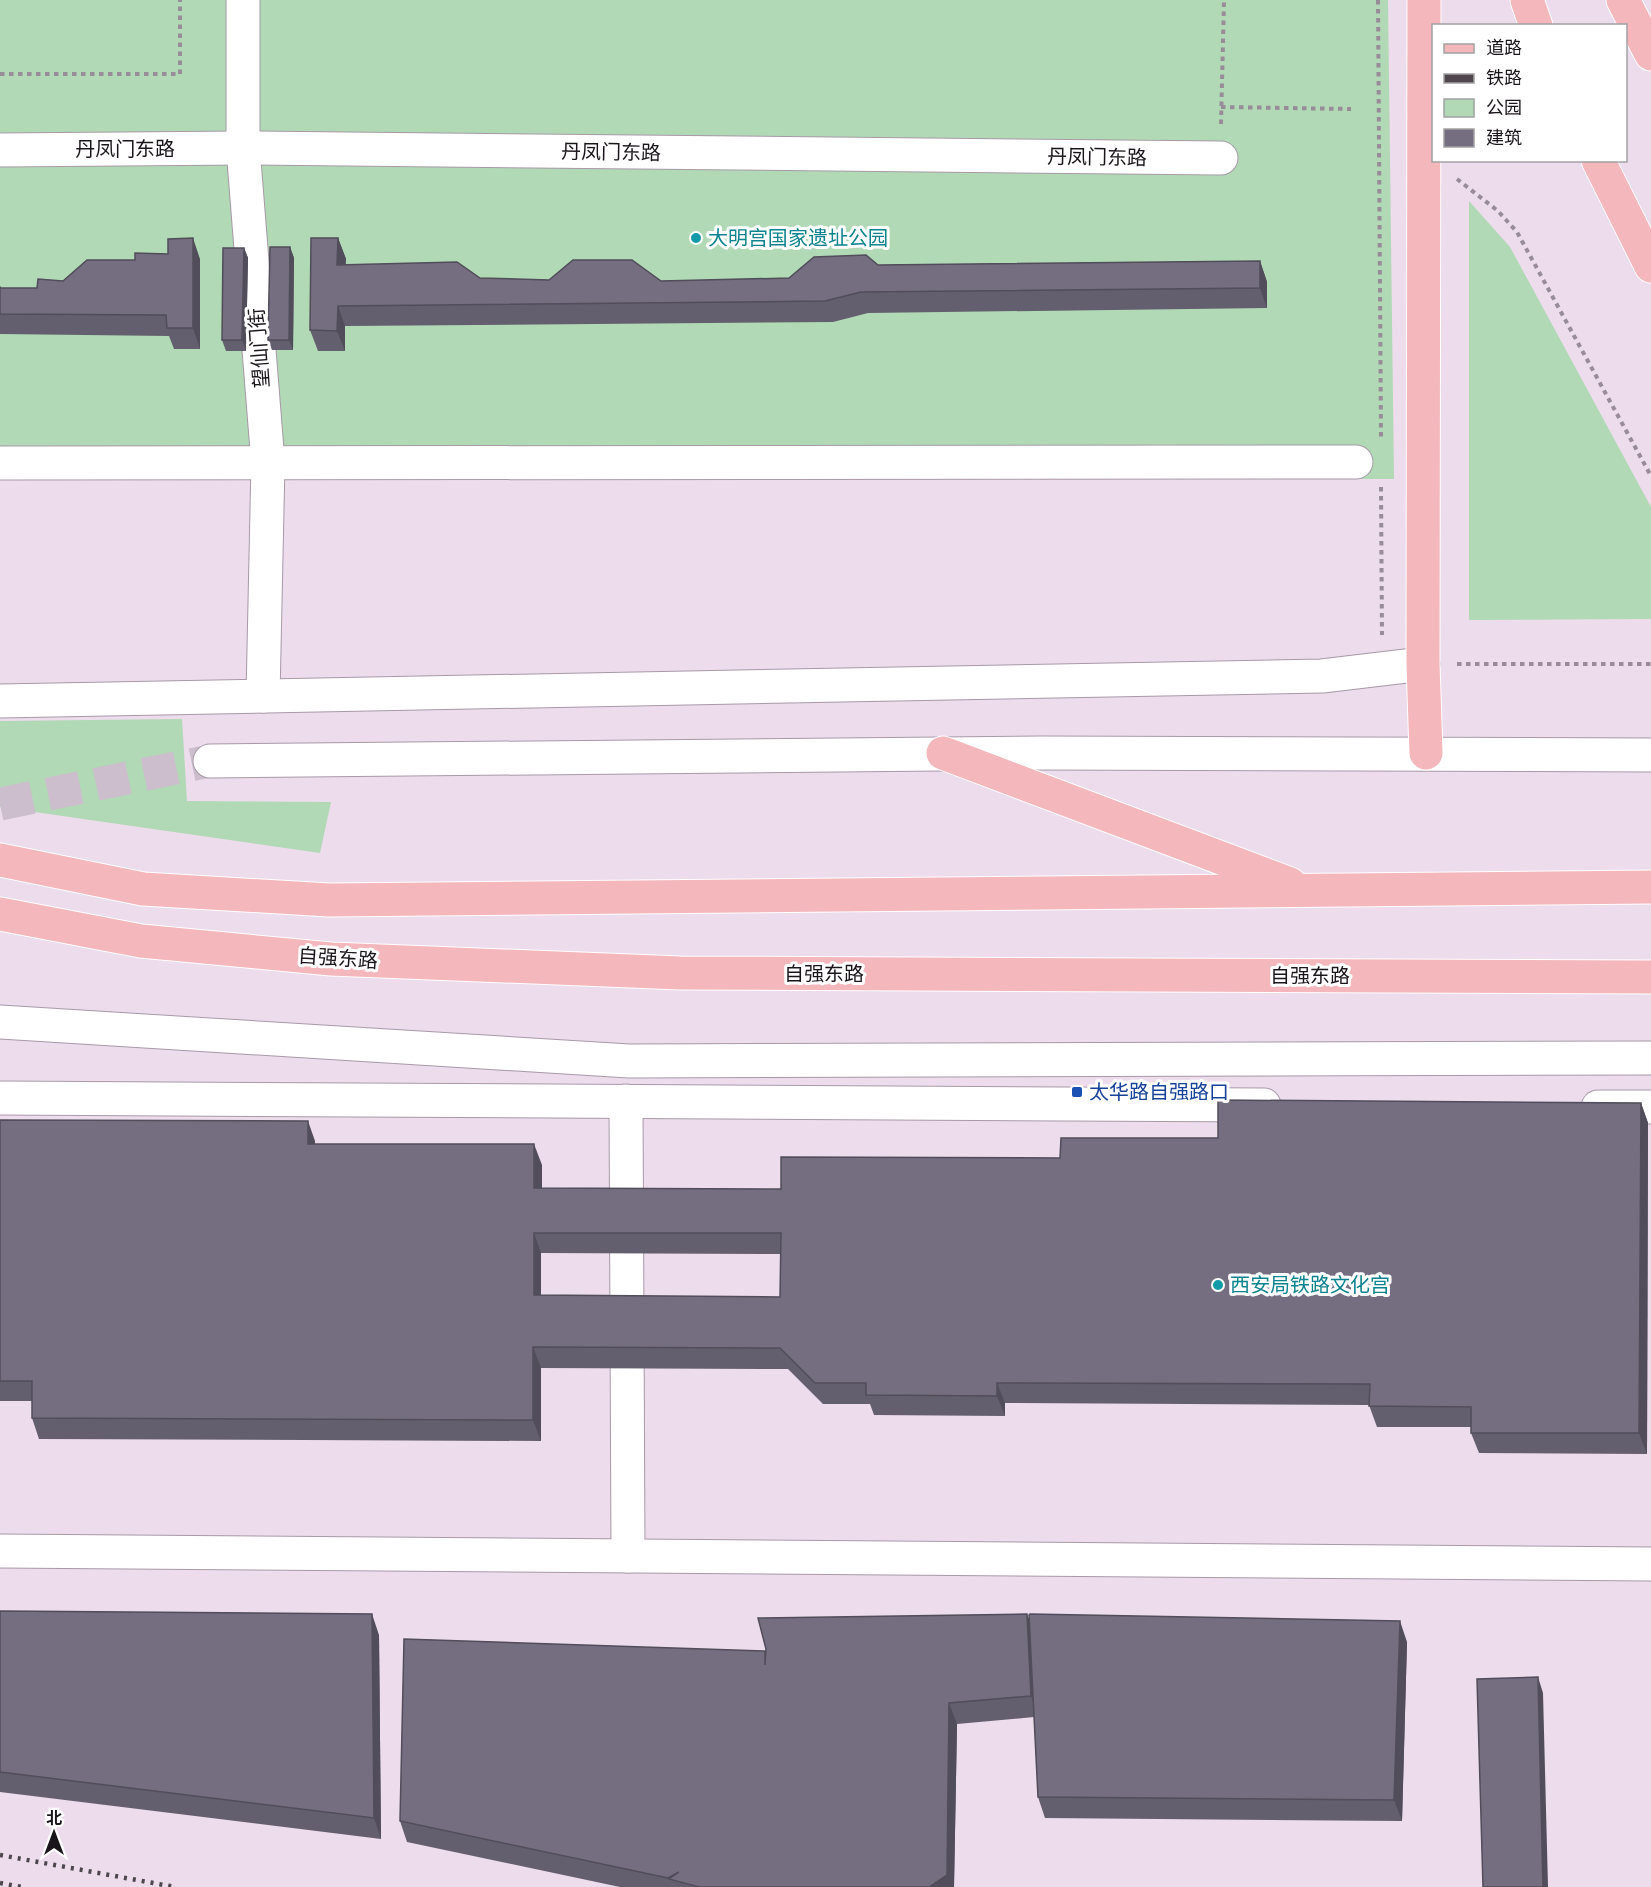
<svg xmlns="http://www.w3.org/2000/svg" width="1651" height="1887" font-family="Arial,'Noto Sans SC',sans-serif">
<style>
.green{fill:#b1d9b5}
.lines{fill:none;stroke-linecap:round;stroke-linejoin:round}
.minor-tunnel{stroke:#ccbecc;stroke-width:33;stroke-dasharray:33 16;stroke-linecap:butt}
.minor-casing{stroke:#a899a8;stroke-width:35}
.major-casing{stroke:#fff;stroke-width:35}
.path{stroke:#978c97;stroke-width:4;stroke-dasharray:4.5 4.5;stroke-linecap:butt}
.minor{stroke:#fff;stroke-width:33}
.major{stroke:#f3b7bc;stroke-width:33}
.rail{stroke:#4d464d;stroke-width:4.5;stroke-dasharray:3 6;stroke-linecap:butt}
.wall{fill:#645f6e;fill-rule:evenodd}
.shaded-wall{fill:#514d5a}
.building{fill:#746e80;stroke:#514d5a;stroke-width:1.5;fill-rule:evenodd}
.culture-dot{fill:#0f9aa8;stroke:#fff;stroke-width:2}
.transit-dot{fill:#1a4fb4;stroke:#fff;stroke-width:2}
.labels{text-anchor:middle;stroke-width:6;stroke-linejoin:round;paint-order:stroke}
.street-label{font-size:20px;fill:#1a151a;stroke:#fff}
.culture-label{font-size:20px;fill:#0d838f;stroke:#fff;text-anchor:start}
.transit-label{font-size:20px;fill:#164399;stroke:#fff;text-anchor:start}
</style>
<rect width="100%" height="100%" fill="#ecdcec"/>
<g class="green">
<path d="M0 0H1388L1394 479 0 477Z"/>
<path d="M1469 201 1510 247 1651 507V619L1469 620Z"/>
<path d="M182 719 187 801 331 802 320 853 0 807V721Z"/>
</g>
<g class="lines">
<path class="minor-tunnel" d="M0 804 210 761"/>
<g class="minor-casing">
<g id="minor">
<path d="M243 0V148L268 463 263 696"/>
<path d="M0 150 243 148 1221 158"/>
<path d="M0 463 1356 462"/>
<path d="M0 701 1322 676 1423 664"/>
<path d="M210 761 1040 753 1651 755"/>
<path d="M0 1022 629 1061 1651 1058"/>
<path d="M0 1098 1264 1105"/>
<path d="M626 1101 628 1556"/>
<path d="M1598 1107H1651"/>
<path d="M0 1551 1651 1564"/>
</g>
</g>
<g class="major-casing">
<g id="major">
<path d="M1424 0 1423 664 1426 753"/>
<path d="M1527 0 1536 26"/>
<path d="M1623 0 1651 54"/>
<path d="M1598 160 1651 266"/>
<path d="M943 753 1290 884"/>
<path d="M0 860 143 889 329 900 1651 887"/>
<path d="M0 914 141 941 331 959 680 973 1651 977"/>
</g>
</g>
<g class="path">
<path d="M1378 0 1381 437"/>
<path d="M0 74H180V0"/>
<path d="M1221 107 1351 109"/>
<path d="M1221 124 1224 0"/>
<path d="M1457 179 1498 211 1517 232 1651 476"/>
<path d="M1381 487 1382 635"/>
<path d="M1457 664H1651"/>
</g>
<use href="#minor" class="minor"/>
<use href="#major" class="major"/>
<g class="rail">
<path d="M0 1855 175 1887"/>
<path d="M0 1883 22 1887"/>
</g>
</g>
<g class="wall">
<path d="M338 238 346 259 345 264 480 278 549 280 661 281 789 278 878 265 1260 261 1267 282V308L868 313 833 322 345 326V351H318L310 330Z"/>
<path d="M290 247 294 258 293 350H272L268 340Z"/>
<path d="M244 248 248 258 246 351H226L222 340Z"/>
<path d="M200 259V349H174L169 336 0 334V287L1 288H37L135 260Z"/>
<path d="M1641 1103 1648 1123 1647 1454 1479 1453 1471 1433V1427H1377L1369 1405 1005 1403V1416L874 1415 870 1404H823L788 1369 541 1368V1441L39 1439 32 1418V1401H0V1120L315 1141V1144L542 1165V1188L781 1189 1060 1158 1218 1138ZM541 1253 780 1254V1297L541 1296Z"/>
<path d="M0 1611 379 1635 381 1839 0 1792Z"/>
<path d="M1029 1618 1407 1642 1402 1821 1045 1818 1038 1797 1034 1717 957 1724 954 1887H620L407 1842 400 1821 766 1655Z"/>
</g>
<g class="shaded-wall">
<path d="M193 238 200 259V349L193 328Z"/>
<path d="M338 238 346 259 345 285 337 265Z"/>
<path d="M290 247 294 258 293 350 289 340Z"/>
<path d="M244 248 248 258 246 351 242 340Z"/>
<path d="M1260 261 1267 282V308L1260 288Z"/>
<path d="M338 306 345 326V351L337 331Z"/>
<path d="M1641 1103 1648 1123 1647 1454 1639 1433Z"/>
<path d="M308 1121 315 1141V1165L308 1144Z"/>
<path d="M534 1144 542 1165V1209L534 1188Z"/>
<path d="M534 1233 541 1253V1316L534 1295Z"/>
<path d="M533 1347 541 1368V1441L533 1420Z"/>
<path d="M997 1383 1005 1403V1416L997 1396Z"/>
<path d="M372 1614 379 1635 381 1839 374 1818Z"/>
<path d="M1027 1614 1035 1634 1038 1717 1031 1696Z"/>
<path d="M1400 1621 1407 1642 1402 1821 1394 1800Z"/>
<path d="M1538 1677 1543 1693 1548 1887H1543Z"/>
<path d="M949 1703 957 1724 954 1887H929Z"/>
</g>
<g class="building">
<path d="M193 238V328H167L166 315 0 314V287L1 288H37L38 279 63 281 87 260H135V253L168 254V239Z"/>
<path d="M311 238H338L337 265 457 262 480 278 549 280 573 260H632L661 281 789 278 814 257 866 255 878 265 1260 261V288L861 292 825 301 338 306 337 331 310 330Z"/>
<path d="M270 247H290L289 340H268Z"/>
<path d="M223 248H244L242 340H222Z"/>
<path d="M1218 1100 1641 1103 1639 1433H1471V1407L1369 1406 1370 1384 997 1383V1396L866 1395V1383H815L780 1348 533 1347V1420L32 1418V1381H0V1120L308 1121V1144H534V1188L781 1189V1157L1060 1158 1061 1138H1218ZM534 1233H781L780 1297 534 1295Z"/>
<path d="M0 1611 372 1614 374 1818 0 1772Z"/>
<path d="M1027 1614 1031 1696 949 1703 947 1875 929 1887H699L669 1879 679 1872 668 1878 400 1821 404 1639 765 1651V1665L766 1649 758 1618Z"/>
<path d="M1030 1614 1400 1621 1394 1800 1038 1797 1029 1615Z"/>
<path d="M1538 1677 1543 1887H1483L1477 1679Z"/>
</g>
<g class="culture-dot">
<circle cx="696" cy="238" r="6"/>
<circle cx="1218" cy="1285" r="6"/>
</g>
<rect class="transit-dot" x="1071" y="1086" width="12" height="12" rx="3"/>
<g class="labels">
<g class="street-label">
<text x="125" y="156">丹凤门东路</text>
<text transform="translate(611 152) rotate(1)" y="7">丹凤门东路</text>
<text transform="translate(1097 157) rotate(1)" y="7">丹凤门东路</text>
<text transform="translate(259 348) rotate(-94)" y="7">望仙门街</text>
<text transform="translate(338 958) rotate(4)" y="7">自强东路</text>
<text x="824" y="981">自强东路</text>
<text x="1310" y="983">自强东路</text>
</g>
<g class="culture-label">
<text x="708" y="245">大明宫国家遗址公园</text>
<text x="1230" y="1292">西安局铁路文化宫</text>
</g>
<g class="transit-label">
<text x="1089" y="1099">太华路自强路口</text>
</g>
</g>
<rect x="1432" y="24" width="195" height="138" fill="#ffffff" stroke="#a3a1a3" stroke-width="1.5"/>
<rect x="1444" y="44" width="30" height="9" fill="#f3b7bc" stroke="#a3a1a3" stroke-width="1.5"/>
<text x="1486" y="54" font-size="18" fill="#1a151a">道路</text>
<rect x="1444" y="74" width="30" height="9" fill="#4d464d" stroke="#a3a1a3" stroke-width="1.5"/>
<text x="1486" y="84" font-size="18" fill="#1a151a">铁路</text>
<rect x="1444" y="99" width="30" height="18" fill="#b1d9b5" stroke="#a3a1a3" stroke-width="1.5"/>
<text x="1486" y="114" font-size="18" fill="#1a151a">公园</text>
<rect x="1444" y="129" width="30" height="18" fill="#746e80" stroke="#a3a1a3" stroke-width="1.5"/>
<text x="1486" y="144" font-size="18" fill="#1a151a">建筑</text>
<g transform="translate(54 1833)" stroke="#ffffff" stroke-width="4.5" paint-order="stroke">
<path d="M0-4.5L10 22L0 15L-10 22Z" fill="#1a151a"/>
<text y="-9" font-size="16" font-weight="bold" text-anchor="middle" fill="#1a151a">北</text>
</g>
</svg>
